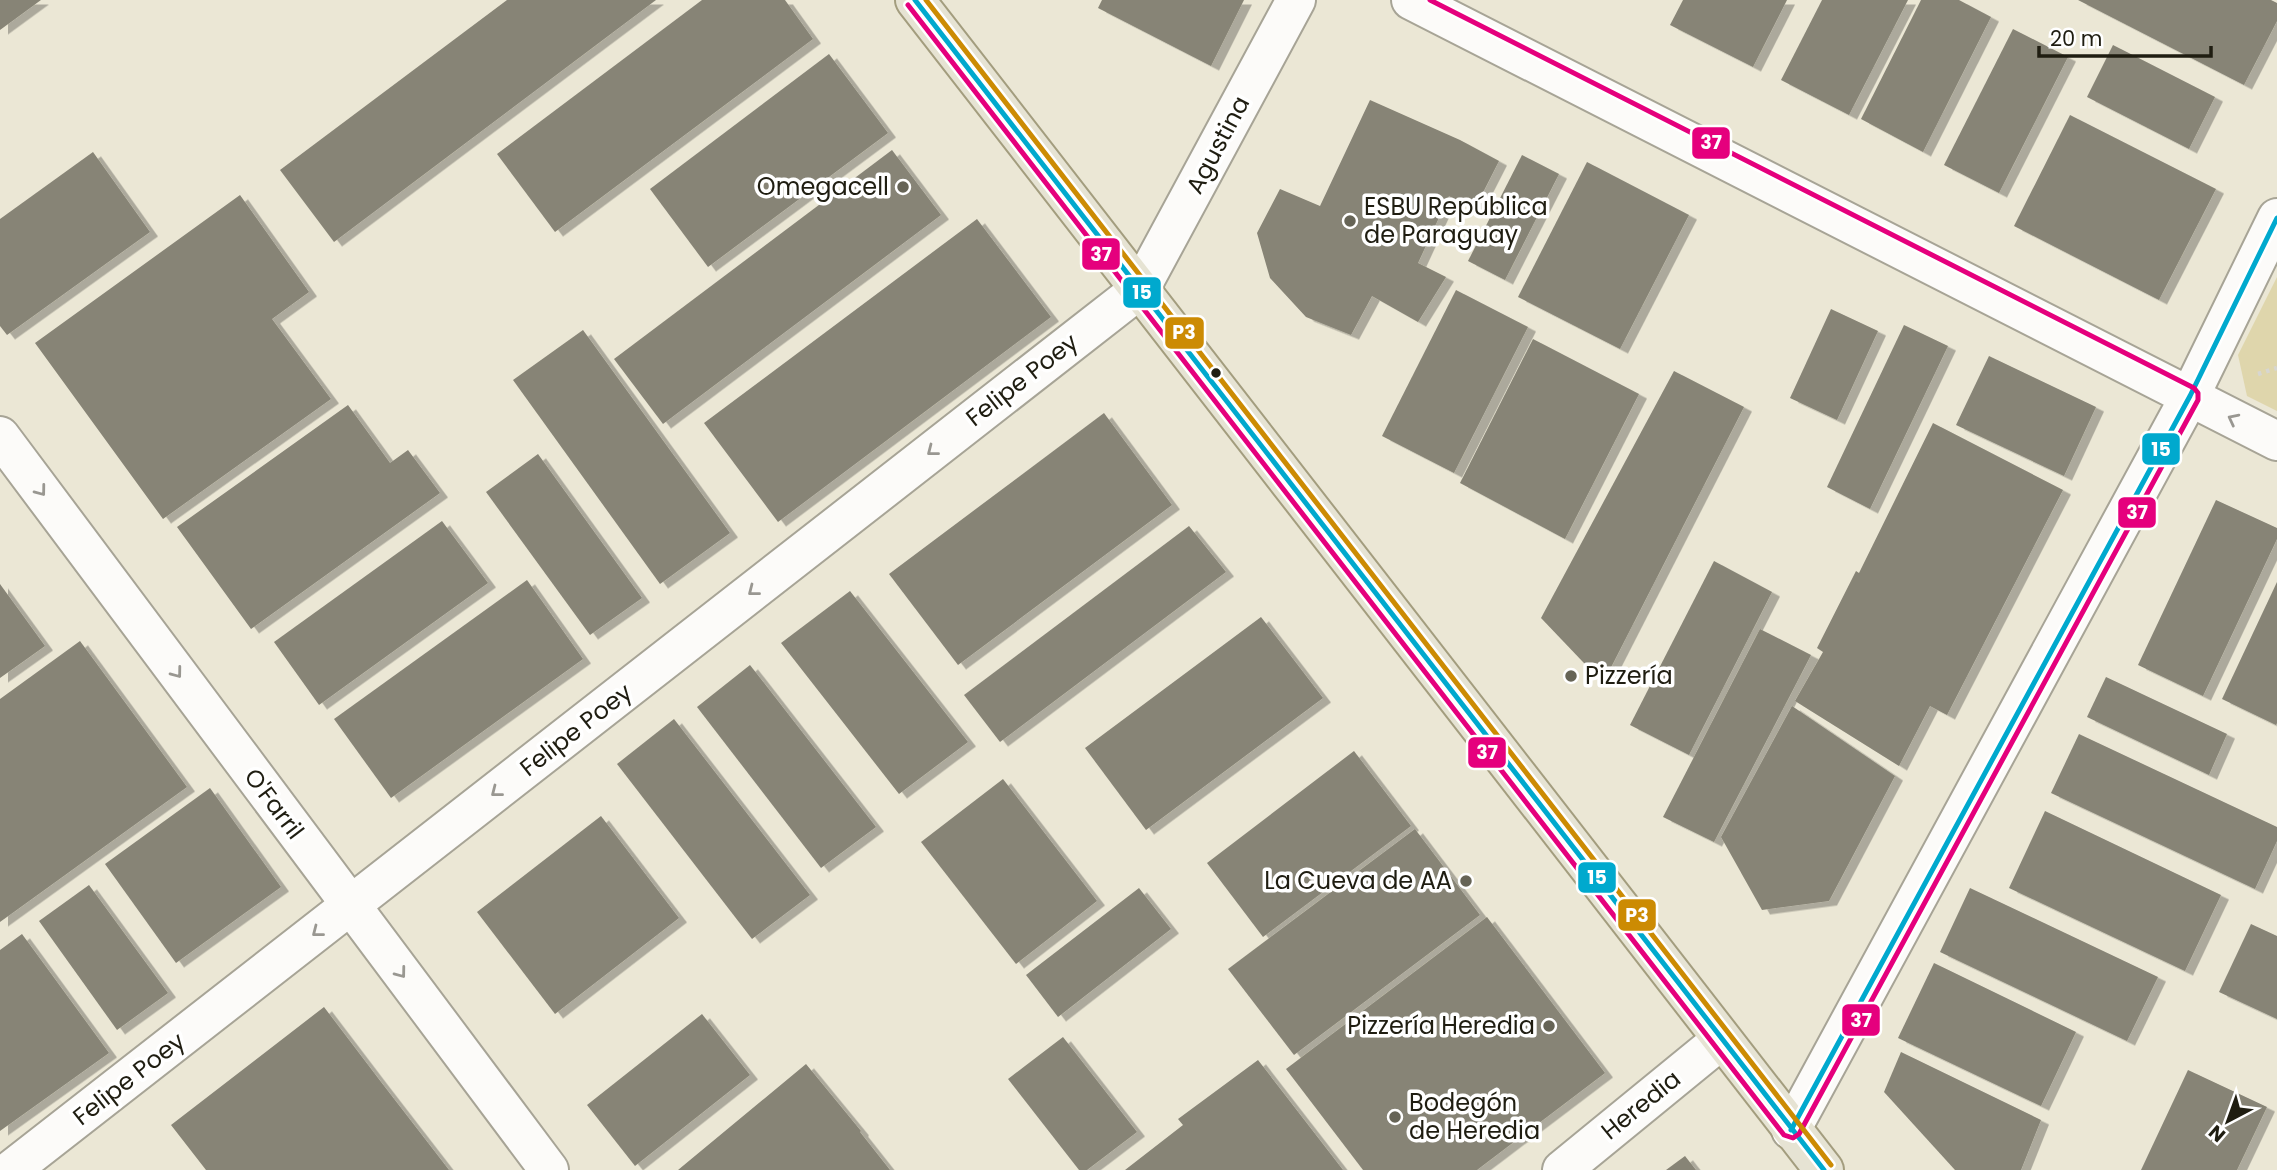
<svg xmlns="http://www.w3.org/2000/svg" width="2277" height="1170" font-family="Poppins,sans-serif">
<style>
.green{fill:#dfd6ac}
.building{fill:#878476;filter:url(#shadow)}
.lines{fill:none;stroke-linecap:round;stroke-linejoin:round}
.minor-casing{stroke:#a7a496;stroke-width:42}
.major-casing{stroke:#a39d7e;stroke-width:42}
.path{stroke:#d7d6d1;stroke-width:4.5;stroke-dasharray:3.5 5;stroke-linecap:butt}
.minor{stroke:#fcfbf9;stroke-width:38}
.major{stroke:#e6e3d3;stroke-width:38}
.bus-1-casing{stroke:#fff;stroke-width:10}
.bus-2-casing{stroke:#fff;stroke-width:10}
.bus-3-casing{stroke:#fff;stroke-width:10}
.bus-1{stroke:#00a9ce;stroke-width:5}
.bus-2{stroke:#e5007d;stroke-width:5}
.bus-3{stroke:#cc8b03;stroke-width:5}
.oneway{stroke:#999791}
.poi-dot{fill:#666456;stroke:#fff;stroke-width:2.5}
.bus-dot{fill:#1f1d11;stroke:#fff;stroke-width:2.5}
.labels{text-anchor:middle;stroke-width:7;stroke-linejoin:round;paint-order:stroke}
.street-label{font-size:24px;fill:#1f1d11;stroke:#fff}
.poi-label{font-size:24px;fill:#1f1d11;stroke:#fff;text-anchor:end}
.line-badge{stroke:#fff;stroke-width:2.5}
.badge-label{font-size:19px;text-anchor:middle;font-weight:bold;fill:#fff}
</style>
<defs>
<filter id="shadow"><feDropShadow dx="8" dy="4.5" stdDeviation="0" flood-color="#0004"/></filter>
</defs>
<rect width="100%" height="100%" fill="#ebe7d5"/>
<path class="green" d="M2277 277V411L2247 396 2238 355Z"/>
<g class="building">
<path d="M0 0H41L0 30Z"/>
<path d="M507 0H656L334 242 280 170Z"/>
<path d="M702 0H785L813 39 555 232 497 154Z"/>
<path d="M1102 0H1244L1211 66 1098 8Z"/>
<path d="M1683 0H1787L1753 67 1670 25Z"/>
<path d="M1822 0H1908L1849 115 1781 80Z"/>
<path d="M1921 0H1959L1991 17 1923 152 1861 119Z"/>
<path d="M2078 0H2271L2277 3V21L2244 85Z"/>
<path d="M2013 29 2068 57 1999 193 1944 165Z"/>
<path d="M2113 45 2215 97 2189 149 2087 97Z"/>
<path d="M829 54 888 133 708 267 650 189Z"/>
<path d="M1370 100 1460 140 1499 161 1474 210 1449 196 1418 263 1446 277 1418 322 1372 296 1351 335 1306 317 1270 278 1257 233 1280 189 1320 206Z"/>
<path d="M2070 115 2216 189 2159 300 2014 226Z"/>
<path d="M892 150 941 215 663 424 614 359Z"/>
<path d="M93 152 150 232 7 335 0 326V219Z"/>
<path d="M1522 155 1559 174 1505 280 1468 261Z"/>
<path d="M1587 162 1689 215 1620 349 1518 297Z"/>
<path d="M240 195 309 292 272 319 331 399 163 519 35 343Z"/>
<path d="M977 219 1051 317 778 522 704 423Z"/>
<path d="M1456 290 1528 327 1454 473 1382 436Z"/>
<path d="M1831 309 1878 331 1837 420 1790 398Z"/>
<path d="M1904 325 1948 346 1870 509 1827 487Z"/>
<path d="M583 330 730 533 660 584 513 380Z"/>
<path d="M1533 339 1639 394 1565 539 1460 483Z"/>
<path d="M1989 356 2096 407 2064 476 1956 425Z"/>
<path d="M1674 371 1744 407 1603 683 1541 618Z"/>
<path d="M348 405 390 463 408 450 440 493 251 629 177 527Z"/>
<path d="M1104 413 1172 505 958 665 889 574Z"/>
<path d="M1933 423 2063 490 1947 715 1930 706 1899 766 1795 701 1823 652 1817 648 1856 571 1859 573Z"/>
<path d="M538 454 642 598 590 635 486 492Z"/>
<path d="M2216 500 2277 528V539L2203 696 2138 665Z"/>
<path d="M442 521 488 583 319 705 274 642Z"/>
<path d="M1189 526 1226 572 1000 742 964 695Z"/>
<path d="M1714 561 1772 592 1689 755 1630 725Z"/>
<path d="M527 580 583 659 391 798 334 719Z"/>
<path d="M2277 582V723L2276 725 2222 699Z"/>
<path d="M0 584 45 646 0 678Z"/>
<path d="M850 591 968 742 899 794 781 643Z"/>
<path d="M1261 617 1323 698 1146 830 1085 748Z"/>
<path d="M1760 629 1811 655 1714 842 1663 817Z"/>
<path d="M80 641 187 787 0 922V699Z"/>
<path d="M750 665 876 827 821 868 697 707Z"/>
<path d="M2106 677 2227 734 2209 775 2087 717Z"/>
<path d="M1792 706 1895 776 1829 901 1762 910 1721 837Z"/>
<path d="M674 719 810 895 752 939 617 764Z"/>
<path d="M2079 734 2277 827V841L2255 889 2051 793Z"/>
<path d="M1354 751 1411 826 1263 937 1207 863Z"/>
<path d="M1003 779 1097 901 1016 964 921 842Z"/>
<path d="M210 788 281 887 176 963 105 864Z"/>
<path d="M2045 811 2221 895 2185 971 2009 888Z"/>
<path d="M601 816 679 918 555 1014 477 912Z"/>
<path d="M1415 829 1480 915 1294 1055 1228 969Z"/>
<path d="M89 885 168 993 117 1030 39 921Z"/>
<path d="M1139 888 1171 929 1058 1017 1026 975Z"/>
<path d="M1970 888 2158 977 2127 1041 1940 952Z"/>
<path d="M1487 917 1605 1073 1477 1170H1363L1286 1069Z"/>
<path d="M2251 924 2277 936V1019L2219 992Z"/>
<path d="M22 934 109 1053 0 1131V950Z"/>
<path d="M1934 963 2076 1032 2041 1106 1898 1038Z"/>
<path d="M324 1007 381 1082 449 1170H206L171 1125Z"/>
<path d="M702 1014 750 1075 635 1166 587 1105Z"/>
<path d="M1063 1037 1137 1132 1087 1170H1079L1008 1079Z"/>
<path d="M1901 1052 2041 1120 2021 1170H1955L1884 1092Z"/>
<path d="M1258 1060 1343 1170H1125L1183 1125 1178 1119Z"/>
<path d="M806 1064 861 1131 860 1132 890 1170H678Z"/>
<path d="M2188 1070 2267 1107 2237 1170H2141Z"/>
<path d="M1685 1156 1696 1170H1666Z"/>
</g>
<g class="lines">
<g class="minor-casing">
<g id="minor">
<path d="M1411 0 2277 441"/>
<path d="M0 436 549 1170"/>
<path d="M1791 1130 2190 396 2277 218"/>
<path d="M11 1170 1140 289 1296 0"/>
<path d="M1562 1170 1721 1040"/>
</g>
</g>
<g class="major-casing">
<path id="major" d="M915 0 1824 1170"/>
</g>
<path class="path" d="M2258 374 2277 368"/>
<use href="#minor" class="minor"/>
<use href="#major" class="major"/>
<g class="bus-1-casing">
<g id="bus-1">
<path d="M915 0 1824 1170"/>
<path d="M1791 1130 2190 396 2277 218"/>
</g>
</g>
<g class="bus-2-casing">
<path id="bus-2" d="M908 5 1784 1135 1793 1138 1799 1134 2198 400V393L2194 388 1430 0"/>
</g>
<g class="bus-3-casing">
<path id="bus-3" d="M926 0 1831 1165"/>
</g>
<use href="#bus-1" class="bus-1"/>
<use href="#bus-2" class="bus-2"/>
<use href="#bus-3" class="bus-3"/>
</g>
<defs><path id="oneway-chevron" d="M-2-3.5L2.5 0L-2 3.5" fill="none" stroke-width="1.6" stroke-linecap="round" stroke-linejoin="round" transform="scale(1.75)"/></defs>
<g class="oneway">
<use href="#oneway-chevron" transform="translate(2233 419) rotate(-153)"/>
<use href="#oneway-chevron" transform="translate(932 451) rotate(142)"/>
<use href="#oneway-chevron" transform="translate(41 491) rotate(53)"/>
<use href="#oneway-chevron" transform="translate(753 591) rotate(142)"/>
<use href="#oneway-chevron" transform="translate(177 673) rotate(53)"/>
<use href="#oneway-chevron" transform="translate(496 792) rotate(142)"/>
<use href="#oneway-chevron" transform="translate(317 932) rotate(142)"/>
<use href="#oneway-chevron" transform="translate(401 973) rotate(53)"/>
</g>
<g class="poi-dot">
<circle cx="903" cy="187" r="7"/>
<circle cx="1350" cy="221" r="7"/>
<circle cx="1571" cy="676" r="7"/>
<circle cx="1466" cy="881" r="7"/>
<circle cx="1549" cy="1026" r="7"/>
<circle cx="1395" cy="1117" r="7"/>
</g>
<circle class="bus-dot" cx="1216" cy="373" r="6"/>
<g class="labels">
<g class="street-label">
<text transform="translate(1218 145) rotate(-62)" y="8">Agustina</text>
<text transform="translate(1022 380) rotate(-38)" y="8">Felipe Poey</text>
<text transform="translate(576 730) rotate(-38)" y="8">Felipe Poey</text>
<text transform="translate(274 804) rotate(53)" y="8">O'Farril</text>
<text transform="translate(129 1079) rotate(-38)" y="8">Felipe Poey</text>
<text transform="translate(1641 1105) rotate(-39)" y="8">Heredia</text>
</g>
<g class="poi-label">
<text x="889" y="195">Omegacell</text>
<text x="1364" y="215" text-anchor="start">ESBU República<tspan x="1364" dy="28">de Paraguay</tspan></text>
<text x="1585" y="684" text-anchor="start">Pizzería</text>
<text x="1452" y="889">La Cueva de AA</text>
<text x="1535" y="1034">Pizzería Heredia</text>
<text x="1409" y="1111" text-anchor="start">Bodegón<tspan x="1409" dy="28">de Heredia</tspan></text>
</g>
</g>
<g class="line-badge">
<rect x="1691" y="126" width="40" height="34" rx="7" fill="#e5007d"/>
<rect x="1081" y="237" width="40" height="34" rx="7" fill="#e5007d"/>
<rect x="1122" y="276" width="40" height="33" rx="7" fill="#00a9ce"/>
<rect x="1164" y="316" width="41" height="34" rx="7" fill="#cc8b03"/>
<rect x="2141" y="432" width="40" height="34" rx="7" fill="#00a9ce"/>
<rect x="2117" y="496" width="40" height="33" rx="7" fill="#e5007d"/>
<rect x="1467" y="736" width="40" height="33" rx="7" fill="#e5007d"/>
<rect x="1577" y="861" width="40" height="33" rx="7" fill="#00a9ce"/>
<rect x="1617" y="898" width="40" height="34" rx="7" fill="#cc8b03"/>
<rect x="1841" y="1003" width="40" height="34" rx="7" fill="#e5007d"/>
</g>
<g class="badge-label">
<text x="1711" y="149">37</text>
<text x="1101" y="261">37</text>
<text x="1142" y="299">15</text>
<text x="1184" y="339">P3</text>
<text x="2161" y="456">15</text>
<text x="2137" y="519">37</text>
<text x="1487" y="759">37</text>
<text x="1597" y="884">15</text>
<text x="1637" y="922">P3</text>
<text x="1861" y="1027">37</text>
</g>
<g transform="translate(2228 1121) rotate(221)" stroke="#ffffff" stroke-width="5" paint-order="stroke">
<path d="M0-5L12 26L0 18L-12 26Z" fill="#1f1d11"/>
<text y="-10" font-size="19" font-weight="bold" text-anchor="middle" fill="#1f1d11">N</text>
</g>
<path d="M2039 46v10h172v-10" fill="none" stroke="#1f1d11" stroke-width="3.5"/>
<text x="2050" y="46" font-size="21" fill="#1f1d11" stroke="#ffffff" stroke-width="5" paint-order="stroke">20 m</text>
</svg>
